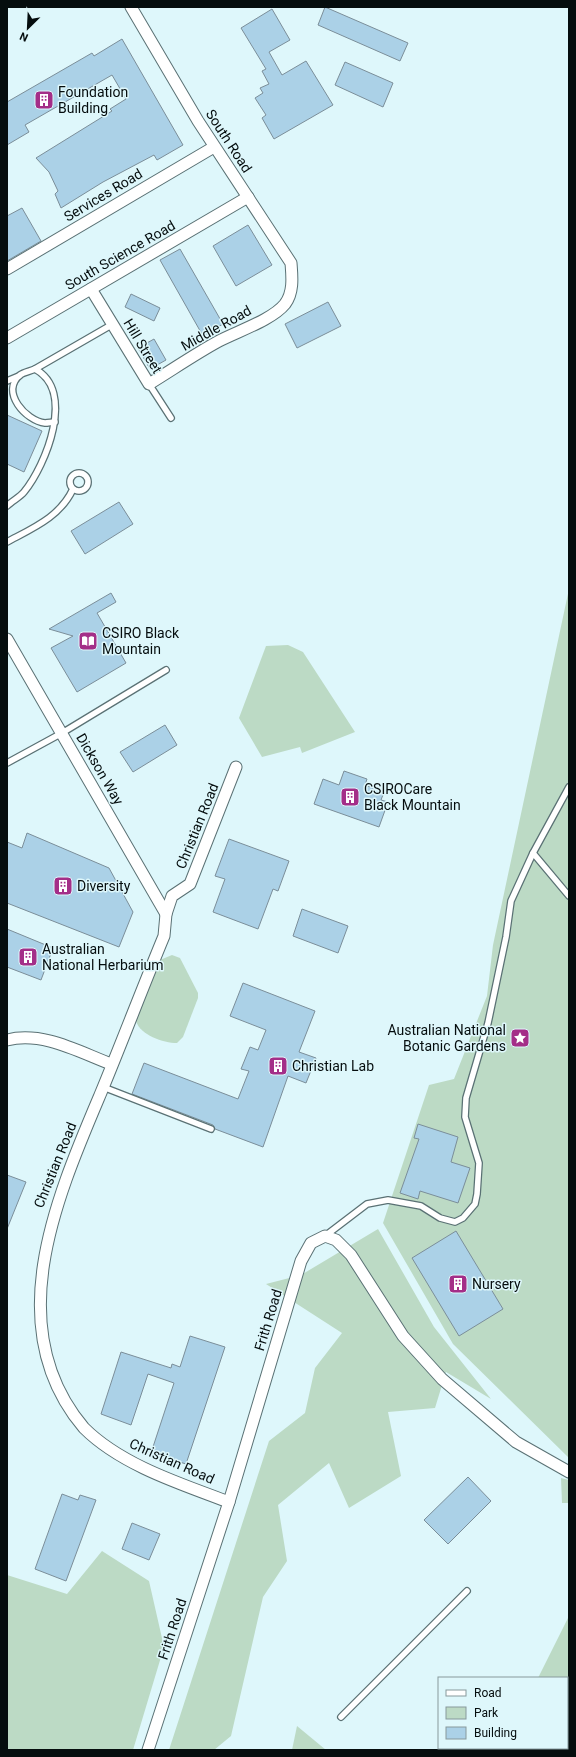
<svg xmlns="http://www.w3.org/2000/svg" width="576" height="1757" font-family="Roboto,sans-serif">
<style>
.green{fill:#bcdac5}
.building{fill:#abd1e7;stroke:#7b8e99}
.lines{fill:none;stroke-linecap:round;stroke-linejoin:round}
.lane-casing{stroke:#5a7174;stroke-width:8}
.street-casing{stroke:#5a7174;stroke-width:13}
.lane{stroke:#fff;stroke-width:5.5}
.street{stroke:#fff;stroke-width:11}
.labels{text-anchor:middle;stroke-width:3;stroke-linejoin:round;paint-order:stroke}
.poi-label{font-size:14px;fill:#050d0e;stroke:#def7fb;text-anchor:start}
.street-label{font-size:14px;fill:#050d0e;stroke:#def7fb}
</style>
<rect width="100%" height="100%" fill="#def7fb"/>
<g class="green">
<path d="M569 589V1458L453 1344 383 1223 429 1085 454 1079 487 996 493 945Z"/>
<path d="M288 645 303 652 355 732 302 753 300 747 262 757 239 718 266 646Z"/>
<path d="M172 955 180 958 198 993V998L183 1037 177 1043C163 1043 140 1035 136 1021L160 960Z"/>
<path d="M378 1229 434 1327 491 1399 446 1372 435 1408 388 1412 401 1476 349 1508 329 1463 278 1505 287 1561 263 1597 231 1736 214 1750H169L269 1441 305 1413 315 1368 342 1333 266 1284 301 1275Z"/>
<path d="M561 1478 569 1480V1503H562Z"/>
<path d="M102 1551 149 1581 164 1647 133 1750H7V1575L67 1594Z"/>
<path d="M569 1616V1750H502L503 1748H567V1678H538Z"/>
<path d="M297 1726 326 1750H292Z"/>
</g>
<g class="building">
<path d="M325 7 408 43 400 61 318 25Z"/>
<path d="M272 9 290 40 269 52 282 75 306 61 333 105 274 139 262 118 266 115 255 98 263 93 260 88 269 84 262 71 266 69 241 28Z"/>
<path d="M122 39 183 145 157 160 154 155 103 182 61 208 55 194 58 191 49 172 36 158 112 111 110 109 126 99 112 75 25 125 29 132 7 145V102L92 53 94 56Z"/>
<path d="M345 62 393 83 383 107 335 85Z"/>
<path d="M22 208 41 241 7 261V216Z"/>
<path d="M248 225 272 265 236 286 213 246Z"/>
<path d="M180 249 223 324 203 336 160 260Z"/>
<path d="M131 294 160 308 154 321 125 307Z"/>
<path d="M328 302 341 326 297 348 285 324Z"/>
<path d="M154 339 166 360 150 369 138 348Z"/>
<path d="M7 415 42 431 24 472 7 464Z"/>
<path d="M119 502 133 524 85 554 71 531Z"/>
<path d="M111 593 116 602 97 613 126 663 77 692 51 648 73 636 49 629Z"/>
<path d="M165 725 177 745 133 772 120 752Z"/>
<path d="M344 771 367 779 365 785 384 792 381 800 388 802 379 827 314 804 323 779 339 785Z"/>
<path d="M27 833 109 868 133 912 119 947 7 903V842L22 848Z"/>
<path d="M229 839 289 861 278 891 273 889 258 929 213 912 225 879 215 876Z"/>
<path d="M302 909 348 926 338 953 293 936Z"/>
<path d="M7 929 53 948 41 980 7 967Z"/>
<path d="M243 983 315 1011 299 1052 316 1058 306 1083 288 1076 263 1147 215 1129 213 1125 132 1094 144 1063 238 1099 249 1071 241 1069 250 1047 258 1050 266 1030 230 1016Z"/>
<path d="M418 1124 458 1137 451 1162 470 1168 458 1203 420 1191 418 1199 400 1193 419 1139 414 1138Z"/>
<path d="M7 1175 26 1182 7 1229Z"/>
<path d="M456 1231 503 1309 459 1336 412 1258Z"/>
<path d="M190 1336 225 1347 186 1464 151 1453 174 1383 148 1374 131 1425 101 1414 121 1352 171 1368 172 1364 180 1367Z"/>
<path d="M468 1477 491 1501 448 1544 424 1520Z"/>
<path d="M62 1494 78 1500 80 1495 96 1500 66 1581 35 1569Z"/>
<path d="M132 1523 160 1534 149 1560 122 1549Z"/>
</g>
<g class="lines">
<g class="lane-casing">
<g id="lane">
<path d="M35 369C31 371 24 372 20 375 0 392 26 421 45 423 48 423 52 422 55 422"/>
<path d="M7 381 19 376"/>
<path d="M149 384 171 418"/>
<circle cx="79" cy="482" r="9"/>
<path d="M7 506C12 501 20 497 24 492 46 465 76 391 35 369L113 324"/>
<path d="M7 542C33 528 60 517 73 489"/>
<path d="M7 763 62 733 166 670"/>
<path d="M533 853 569 896"/>
<path d="M103 1087 211 1129"/>
<path d="M325 1236 367 1204 388 1200 421 1206 440 1218 455 1222 463 1218 475 1204 477 1194 479 1163 465 1117 466 1098 488 1023 506 937 511 901 533 853 569 787"/>
<path d="M341 1717 467 1591"/>
</g>
</g>
<g class="street-casing">
<g id="street">
<path d="M7 269 214 147"/>
<path d="M91 289 149 384C172 370 195 354 219 341 238 331 272 320 285 304 294 292 292 276 291 263L198 121 131 7"/>
<path d="M7 338 248 197"/>
<path d="M7 639 166 914"/>
<path d="M7 1040C43 1031 79 1052 111 1064"/>
<path d="M229 1502C181 1484 121 1465 84 1428 0 1329 55 1201 100 1095 122 1042 142 989 164 936L166 914 172 896 190 884 236 767"/>
<path d="M148 1750 229 1502 301 1261 311 1243 325 1236 336 1240 351 1255 403 1336 442 1379 516 1442 569 1472"/>
</g>
</g>
<use href="#lane" class="lane"/>
<use href="#street" class="street"/>
</g>
<defs>
<g id="building-square" transform="scale(1)"><rect x="-9" y="-9" width="18" height="18" rx="4" fill="#a42e88" stroke="#def7fb"/><path d="M-4-6H4V6H1V3H-1V6H-4ZM-2.5-4.3h1.7v1.8h-1.7ZM.8-4.3h1.7v1.8H.8ZM-2.5-1h1.7V.8h-1.7ZM.8-1h1.7V.8H.8Z" fill="#fff"/></g>
<g id="library-square" transform="scale(1)"><rect x="-9" y="-9" width="18" height="18" rx="4" fill="#a42e88" stroke="#def7fb"/><path d="M-6-4Q-3-5.5-.7-3.5V5Q-3 3-6 4ZM6-4Q3-5.5 .7-3.5V5Q3 3 6 4Z" fill="#fff"/></g>
<g id="sight-square" transform="scale(1)"><rect x="-9" y="-9" width="18" height="18" rx="4" fill="#a42e88" stroke="#def7fb"/><path d="M0-6L1.8-2.2L6-1.7L2.9 1.2L3.7 5.4L0 3.3L-3.7 5.4L-2.9 1.2L-6-1.7L-1.8-2.2Z" fill="#fff"/></g>
</defs>
<g fill-rule="evenodd">
<use href="#building-square" x="44" y="100"/>
<use href="#library-square" x="88" y="641"/>
<use href="#building-square" x="350" y="797"/>
<use href="#building-square" x="63" y="886"/>
<use href="#building-square" x="28" y="957"/>
<use href="#sight-square" x="520" y="1038"/>
<use href="#building-square" x="278" y="1066"/>
<use href="#building-square" x="458" y="1284"/>
</g>
<g class="labels">
<g class="poi-label">
<text x="58" y="97">Foundation<tspan x="58" dy="16">Building</tspan></text>
<text x="102" y="638">CSIRO Black<tspan x="102" dy="16">Mountain</tspan></text>
<text x="364" y="794">CSIROCare<tspan x="364" dy="16">Black Mountain</tspan></text>
<text x="77" y="891">Diversity</text>
<text x="42" y="954">Australian<tspan x="42" dy="16">National Herbarium</tspan></text>
<text x="506" y="1035" text-anchor="end">Australian National<tspan x="506" dy="16">Botanic Gardens</tspan></text>
<text x="292" y="1071">Christian Lab</text>
<text x="472" y="1289">Nursery</text>
</g>
<g class="street-label">
<text transform="translate(229 141) rotate(57)" y="5">South Road</text>
<text transform="translate(103 195) rotate(-31)" y="5">Services Road</text>
<text transform="translate(120 255) rotate(-30)" y="5">South Science Road</text>
<text transform="translate(216 328) rotate(-29)" y="5">Middle Road</text>
<text transform="translate(143 346) rotate(59)" y="5">Hill Street</text>
<text transform="translate(100 769) rotate(60)" y="5">Dickson Way</text>
<text transform="translate(197 826) rotate(-68)" y="5">Christian Road</text>
<text transform="translate(55 1165) rotate(-68)" y="5">Christian Road</text>
<text transform="translate(268 1320) rotate(-73)" y="5">Frith Road</text>
<text transform="translate(172 1461) rotate(24)" y="5">Christian Road</text>
<text transform="translate(172 1629) rotate(-72)" y="5">Frith Road</text>
</g>
</g>
<rect width="576" height="1757" fill="none" stroke="#050d0e" stroke-width="16"/>
<rect x="438" y="1677" width="130" height="72" fill="#def7fb" stroke="#87999c"/>
<rect x="446" y="1690" width="20" height="6" fill="#ffffff" stroke="#87999c"/>
<text x="474" y="1697" font-size="12" fill="#050d0e">Road</text>
<rect x="446" y="1707" width="20" height="12" fill="#bcdac5" stroke="#87999c"/>
<text x="474" y="1717" font-size="12" fill="#050d0e">Park</text>
<rect x="446" y="1727" width="20" height="12" fill="#abd1e7" stroke="#87999c"/>
<text x="474" y="1737" font-size="12" fill="#050d0e">Building</text>
<g transform="translate(28 28) rotate(204)" stroke="#def7fb" stroke-width="3" paint-order="stroke">
<path d="M0-3L7 15L0 10L-7 15Z" fill="#050d0e"/>
<text y="-6" font-size="11" font-weight="bold" text-anchor="middle" fill="#050d0e">N</text>
</g>
</svg>
